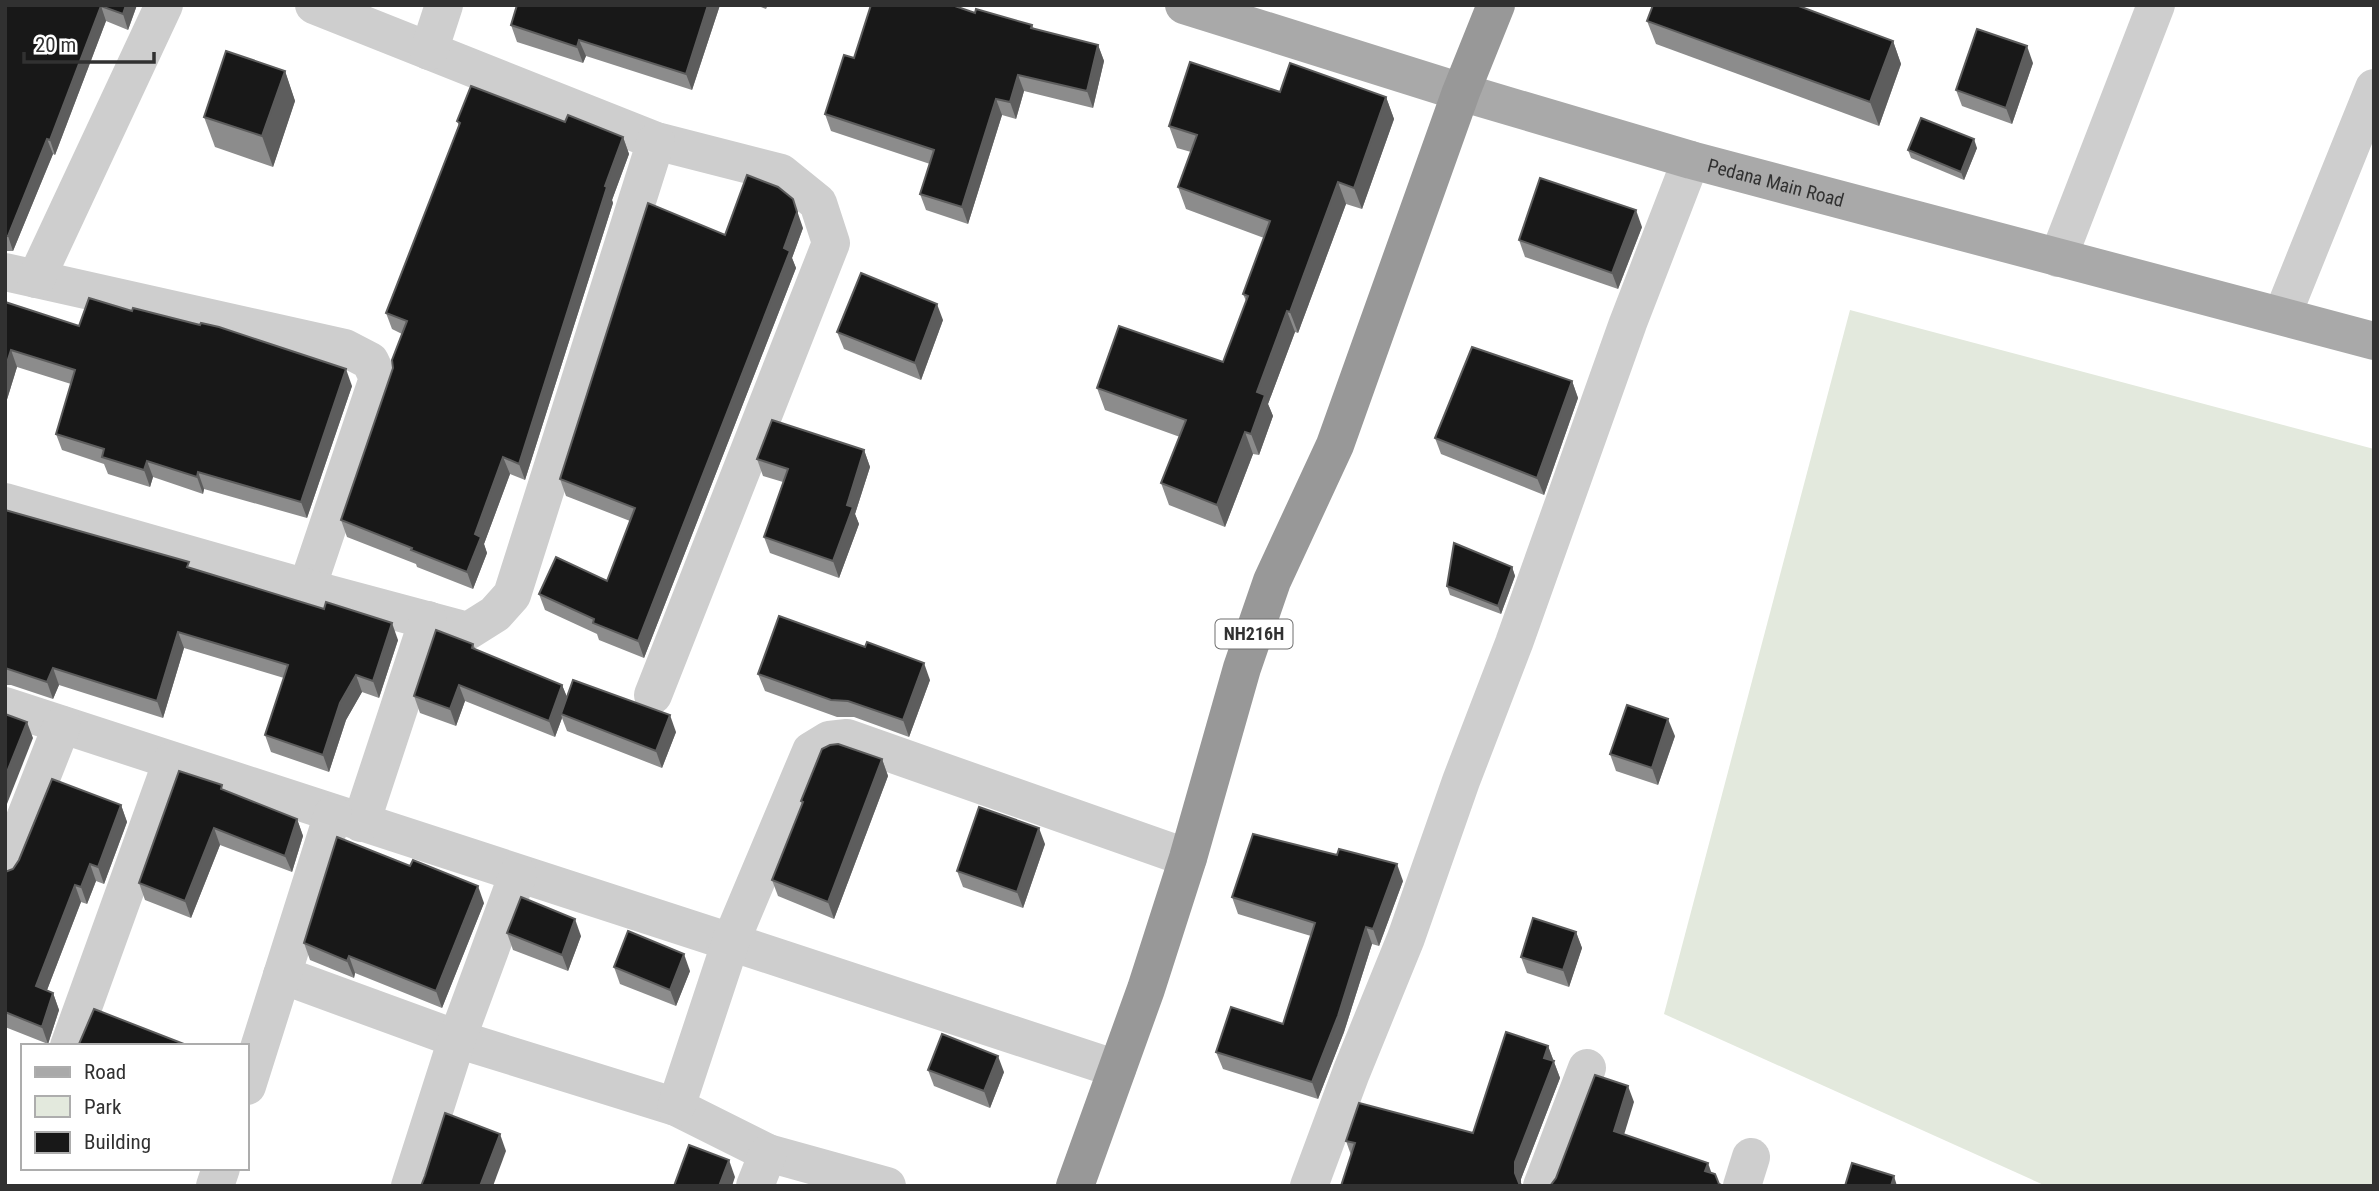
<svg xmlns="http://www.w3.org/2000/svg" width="2379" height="1191" font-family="'Roboto Condensed',sans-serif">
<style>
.green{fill:#e3e9dd}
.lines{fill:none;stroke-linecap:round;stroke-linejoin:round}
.minor{stroke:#cecece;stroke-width:38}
.major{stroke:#a9a9a9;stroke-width:38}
.highway{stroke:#989898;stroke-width:38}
.wall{fill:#8c8c8c}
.shaded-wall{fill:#5d5d5d}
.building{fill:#181818;stroke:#5d5d5d;stroke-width:2}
.labels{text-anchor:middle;stroke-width:7;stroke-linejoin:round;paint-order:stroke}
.shield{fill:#fff;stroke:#6f6f6f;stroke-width:2}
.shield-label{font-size:18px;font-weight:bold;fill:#313131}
.street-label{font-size:19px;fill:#313131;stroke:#fff}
</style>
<rect width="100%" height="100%" fill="#fff"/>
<path class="green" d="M1850 310 2374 449V1186H2046L1664 1014Z"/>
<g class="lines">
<g class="minor">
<path d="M314 5 656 141 781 173 818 203 831 243 653 695"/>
<path d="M429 51 444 5"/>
<path d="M2058 258 2156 5"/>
<path d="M5 272 345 348 370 361 378 378 307 588"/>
<path d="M36 279 164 5"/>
<path d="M2282 316 2374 88"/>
<path d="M5 502 307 588 468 631 495 614 512 595 656 141"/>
<path d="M5 706C376 828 747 946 1117 1069"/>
<path d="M361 823 428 620"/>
<path d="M5 869 62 725"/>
<path d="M282 975 457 1039 676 1107 768 1153 887 1186"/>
<path d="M69 1046 172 761"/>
<path d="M247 1086 333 814"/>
<path d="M676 1107 731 941 811 751 829 740 847 738 1188 858"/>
<path d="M215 1186 221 1168"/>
<path d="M410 1186 457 1039 518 874"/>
<path d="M755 1186 768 1153"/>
<path d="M1309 1186 1351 1073 1406 938 1461 781 1514 643 1628 323 1691 160"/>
<path d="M1542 1186 1587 1068"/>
<path d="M1742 1186 1751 1157"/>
</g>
<path class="major" id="s1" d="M1184 5 1461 92 1691 160 2374 341"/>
<path class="highway" d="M1075 1186 1146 989 1188 858 1242 668 1272 581 1335 445 1461 92 1496 5"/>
</g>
<g class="wall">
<path d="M5 5H137L128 30 106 21 55 155 53 154 13 251H5Z"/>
<path d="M517 5H720L692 90 586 56 583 63 517 42 511 25Z"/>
<path d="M756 5H768L766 9Z"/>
<path d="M975 13 1032 25 1034 29 1098 45 1104 61 1093 108 1024 91 1016 119 1002 115 968 224 926 210 920 194 930 164 831 131 825 114 854 58Z"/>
<path d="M1647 21 1893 41 1901 64 1879 126 1656 44Z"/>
<path d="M2033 63 2012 124 1962 106 1956 90Z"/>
<path d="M285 71 295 101 273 167 215 147 204 117Z"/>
<path d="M1280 92 1386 97 1394 119 1362 209 1346 204 1298 333 1295 332 1268 404 1273 416 1259 455 1253 454 1225 527 1169 505 1161 483 1180 437 1105 410 1097 388 1223 362 1246 301 1243 294 1264 238 1186 209 1178 187 1191 152 1177 148 1169 126Z"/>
<path d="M457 121 565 122 623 137 629 154 612 200 613 203 525 480 510 474 484 544 487 553 473 589 417 567 416 564 347 537 341 520 393 368 402 334 392 329 386 313 459 126Z"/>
<path d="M1977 148 1964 180 1911 158 1908 150Z"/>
<path d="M1642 227 1618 289 1525 257 1519 240Z"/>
<path d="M803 228 792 258 796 268 644 658 599 640 597 634 545 610 539 594 607 581 630 521 566 496 560 479 725 235Z"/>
<path d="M5 302 79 326 352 386 307 518 204 489 203 494 153 477 150 487 108 474 104 464 62 450 56 434 71 384 17 367 5 406Z"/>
<path d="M943 320 921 380 844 349 837 332Z"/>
<path d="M1572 381 1578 398 1544 495 1441 454 1435 438Z"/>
<path d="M864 450 870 467 855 514 859 524 839 578 770 553 764 537 783 482 763 476 757 459Z"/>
<path d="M5 510 191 568 398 640 379 698 362 692 346 720 329 772 271 752 265 735 284 678 184 648 163 718 59 685 53 699 11 685H5Z"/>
<path d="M1512 567 1515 576 1501 614 1450 595 1447 586Z"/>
<path d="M473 644 476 650 562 685 567 697 676 732 662 768 567 731 562 718 555 737 465 701 456 726 420 713 414 696Z"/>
<path d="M758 674 930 680 909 737 854 717H837L765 691Z"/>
<path d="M1675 736 1658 785 1616 771 1610 754Z"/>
<path d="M882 759 888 776 834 919 778 896 772 880 802 804 801 801Z"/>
<path d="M224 791 297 819 303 836 292 872 220 845 191 918 145 900 139 883Z"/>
<path d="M121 805 127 822 104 884 96 881 87 904 81 902 47 990 53 993 59 1010 48 1044 5 1027V872L13 869Z"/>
<path d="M1045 844 1023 908 963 887 957 871Z"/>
<path d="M1403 881 1379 946 1372 944 1344 1032 1318 1099 1223 1069 1216 1052 1283 1024 1311 936 1238 914 1232 897Z"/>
<path d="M484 903 442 1008 355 973 354 978 310 960 304 943Z"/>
<path d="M1576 932 1582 948 1569 987 1527 973 1521 957Z"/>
<path d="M507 933 581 936 568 971 513 950Z"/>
<path d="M614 967 690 971 676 1006 620 984Z"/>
<path d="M1548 1046 1560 1078 1521 1179 1351 1155 1346 1141 1473 1133Z"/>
<path d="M928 1070 1004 1072 990 1108 934 1086Z"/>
</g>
<g class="shaded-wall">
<path d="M126 5H137L128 30 123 14Z"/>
<path d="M708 5H720L692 90 686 74Z"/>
<path d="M101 6 106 21 55 155 50 140Z"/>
<path d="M579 40 586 56 583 63 577 47Z"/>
<path d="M1893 41 1901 64 1879 126 1870 102Z"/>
<path d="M1098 45 1104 61 1093 108 1087 91Z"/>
<path d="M2027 46 2033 63 2012 124 2006 108Z"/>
<path d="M285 71 295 101 273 167 262 136Z"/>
<path d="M1018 75 1024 91 1016 119 1010 102Z"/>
<path d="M1386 97 1394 119 1362 209 1354 188Z"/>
<path d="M996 99 1002 115 968 224 962 207Z"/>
<path d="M623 137 629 154 612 200 613 203 525 480 519 464 605 186Z"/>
<path d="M47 139 53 154 13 251 8 236Z"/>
<path d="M1974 139 1977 148 1964 180 1961 172Z"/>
<path d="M1338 182 1346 204 1298 333 1290 312Z"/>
<path d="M793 199 803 228 792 258 796 268 644 658 638 641 784 248Z"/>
<path d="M1636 210 1642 227 1618 289 1612 273Z"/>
<path d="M937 304 943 320 921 380 915 363Z"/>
<path d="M1287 311 1295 332 1268 404 1273 416 1259 455 1251 434 1257 392Z"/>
<path d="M11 350 17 367 5 406V369Z"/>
<path d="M346 369 352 386 307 518 301 502Z"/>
<path d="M1572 381 1578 398 1544 495 1537 478Z"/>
<path d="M1245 432 1253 454 1225 527 1217 505Z"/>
<path d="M864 450 870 467 855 514 859 524 839 578 833 561 847 505Z"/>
<path d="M503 457 510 474 484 544 487 553 473 589 467 572 475 534Z"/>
<path d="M147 461 153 477 150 487 144 470Z"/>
<path d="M198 472 204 489 203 494 197 477Z"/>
<path d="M1512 567 1515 576 1501 614 1498 606Z"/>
<path d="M392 623 398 640 379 698 373 681Z"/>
<path d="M178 632 184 648 163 718 157 701Z"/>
<path d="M924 663 930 680 909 737 903 720Z"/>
<path d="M53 668 59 685 53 699 47 682Z"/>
<path d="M356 675 362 692 346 720 329 772 323 755 340 703Z"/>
<path d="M459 685 465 701 456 726 450 709Z"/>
<path d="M562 685 569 702 561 714 562 718 555 737 549 721Z"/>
<path d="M670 715 676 732 662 768 656 751Z"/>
<path d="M1668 719 1675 736 1658 785 1652 768Z"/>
<path d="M27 722 33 738 5 809V777Z"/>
<path d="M882 759 888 776 834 919 828 902Z"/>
<path d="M121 805 127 822 104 884 98 867Z"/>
<path d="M297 819 303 836 292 872 285 856Z"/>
<path d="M214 828 220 845 191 918 185 901Z"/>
<path d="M1039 828 1045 844 1023 908 1017 892Z"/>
<path d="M90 864 96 881 87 904 81 887Z"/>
<path d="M1397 864 1403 881 1379 946 1373 929Z"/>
<path d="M75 885 81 902 42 1003 36 986Z"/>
<path d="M478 886 484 903 442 1008 436 991Z"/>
<path d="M575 919 581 936 568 971 562 955Z"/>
<path d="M1366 927 1372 944 1344 1032 1318 1099 1312 1082Z"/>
<path d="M1576 932 1582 948 1569 987 1563 970Z"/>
<path d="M684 954 690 971 676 1006 670 990Z"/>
<path d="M349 956 355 973 354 978 347 961Z"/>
<path d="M53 993 59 1010 48 1044 42 1027Z"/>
<path d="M1548 1046 1560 1078 1521 1179V1186H1519L1515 1173V1162Z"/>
<path d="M998 1056 1004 1072 990 1108 984 1091Z"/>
<path d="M1628 1086 1634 1102 1620 1148 1614 1131Z"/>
<path d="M500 1134 506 1151 493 1186H480Z"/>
<path d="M729 1160 735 1177 732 1186H719Z"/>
<path d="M1708 1163 1714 1180 1705 1171Z"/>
<path d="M1894 1176 1897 1186H1891Z"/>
</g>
<g class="building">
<path d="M5 5H126L123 14 101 6 50 140 47 139 8 236H5Z"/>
<path d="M517 5H708L686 74 579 40 577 47 511 25Z"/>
<path d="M871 5H952L975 13 976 9 1032 25 1031 28 1098 45 1087 91 1018 75 1010 102 996 99 962 207 920 194 934 150 825 114 844 55 854 58Z"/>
<path d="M1653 5H1796L1893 41 1870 102 1647 21Z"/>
<path d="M1977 29 2027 46 2006 108 1956 90Z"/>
<path d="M226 51 285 71 262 136 204 117Z"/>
<path d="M1190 62 1280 92 1290 63 1386 97 1354 188 1338 182 1290 312 1287 311 1257 392 1265 395 1251 434 1245 432 1217 505 1161 483 1186 420 1097 388 1119 326 1223 362 1248 296 1243 294 1270 221 1178 187 1197 135 1169 126Z"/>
<path d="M471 86 565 122 568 115 623 137 605 186 607 187 519 464 503 457 475 534 481 537 467 572 411 550 412 548 341 520 393 368 392 360 407 321 386 313 460 123 457 121Z"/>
<path d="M1921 118 1974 139 1961 172 1908 150Z"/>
<path d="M747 175 778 187 793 199 797 212 784 248 790 251 638 641 593 623 594 619 539 594 556 557 607 581 635 508 560 479 648 203 725 235Z"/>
<path d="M1540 178 1636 210 1612 273 1519 240Z"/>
<path d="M861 273 937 304 915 363 837 332Z"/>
<path d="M89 298 132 311 133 308 200 325 201 323 219 327 346 369 301 502 198 472 197 477 147 461 144 470 102 457 104 449 56 434 75 370 11 350 5 369V302L79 326Z"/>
<path d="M1472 347 1572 381 1537 478 1435 438Z"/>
<path d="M772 420 864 450 847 505 853 507 833 561 764 537 788 469 757 459Z"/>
<path d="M5 510 189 562 187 567 324 609 326 602 392 623 373 681 356 675 340 703 323 755 265 735 288 665 178 632 157 701 53 668 47 682 5 668Z"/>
<path d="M1454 543 1512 567 1498 606 1447 586Z"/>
<path d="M779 616 865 647 867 642 924 663 903 720 848 701 831 700 758 674Z"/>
<path d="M436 630 473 644 472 648 562 685 549 721 459 685 450 709 414 696Z"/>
<path d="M573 680 670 715 656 751 561 714Z"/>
<path d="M1627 705 1668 719 1652 768 1610 754Z"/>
<path d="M5 714 27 722 5 777Z"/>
<path d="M838 744 882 759 828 902 772 880 803 802 801 801 822 749 830 745Z"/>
<path d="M179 771 222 785 221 789 297 819 285 856 214 828 185 901 139 883Z"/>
<path d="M52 779 121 805 98 867 90 864 81 887 75 885 36 986 53 993 42 1027 5 1012V872L13 869 19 860Z"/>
<path d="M979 807 1039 828 1017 892 957 871Z"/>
<path d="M1253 834 1337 855 1339 849 1397 864 1373 929 1366 927 1338 1016 1312 1082 1216 1052 1231 1007 1283 1024 1315 923 1232 897Z"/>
<path d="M337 837 410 866 413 860 478 886 436 991 349 956 347 961 304 943Z"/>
<path d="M521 897 575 919 562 955 507 933Z"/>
<path d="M1533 918 1576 932 1563 970 1521 957Z"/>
<path d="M628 931 684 954 670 990 614 967Z"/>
<path d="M94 1009 189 1046H83L79 1044Z"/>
<path d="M1506 1032 1548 1046 1544 1058 1554 1061 1515 1162V1173L1519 1183 1523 1186H1341L1355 1143 1346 1141 1359 1103 1473 1133Z"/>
<path d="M942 1034 998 1056 984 1091 928 1070Z"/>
<path d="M1595 1075 1628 1086 1614 1131 1708 1163 1705 1171 1715 1174 1719 1184 1723 1186H1550L1556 1178Z"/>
<path d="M445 1113 500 1134 480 1186H421L425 1176Z"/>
<path d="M689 1145 729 1160 719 1186H674Z"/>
<path d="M1852 1163 1894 1176 1891 1186H1845Z"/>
</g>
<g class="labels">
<rect class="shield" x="1215.5" y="619.5" width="77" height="29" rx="5"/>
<g class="shield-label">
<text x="1254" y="640">NH216H</text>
</g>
<g class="street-label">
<text dy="7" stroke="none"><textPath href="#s1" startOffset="618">Pedana Main Road</textPath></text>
</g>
</g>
<rect width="2379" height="1191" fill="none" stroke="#313131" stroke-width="14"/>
<rect x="21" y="1044" width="228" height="126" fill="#ffffff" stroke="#adadad" stroke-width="2"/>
<rect x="35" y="1067" width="35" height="10" fill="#a9a9a9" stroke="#adadad" stroke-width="2"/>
<text x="84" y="1079" font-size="21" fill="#313131">Road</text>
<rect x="35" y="1096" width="35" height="21" fill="#e3e9dd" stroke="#adadad" stroke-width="2"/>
<text x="84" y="1114" font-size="21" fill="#313131">Park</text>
<rect x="35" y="1132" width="35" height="21" fill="#181818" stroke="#adadad" stroke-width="2"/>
<text x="84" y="1149" font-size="21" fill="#313131">Building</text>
<path d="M24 52v10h130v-10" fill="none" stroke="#313131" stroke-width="3.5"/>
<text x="35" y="52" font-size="21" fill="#313131" stroke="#ffffff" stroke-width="5" paint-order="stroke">20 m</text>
</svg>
